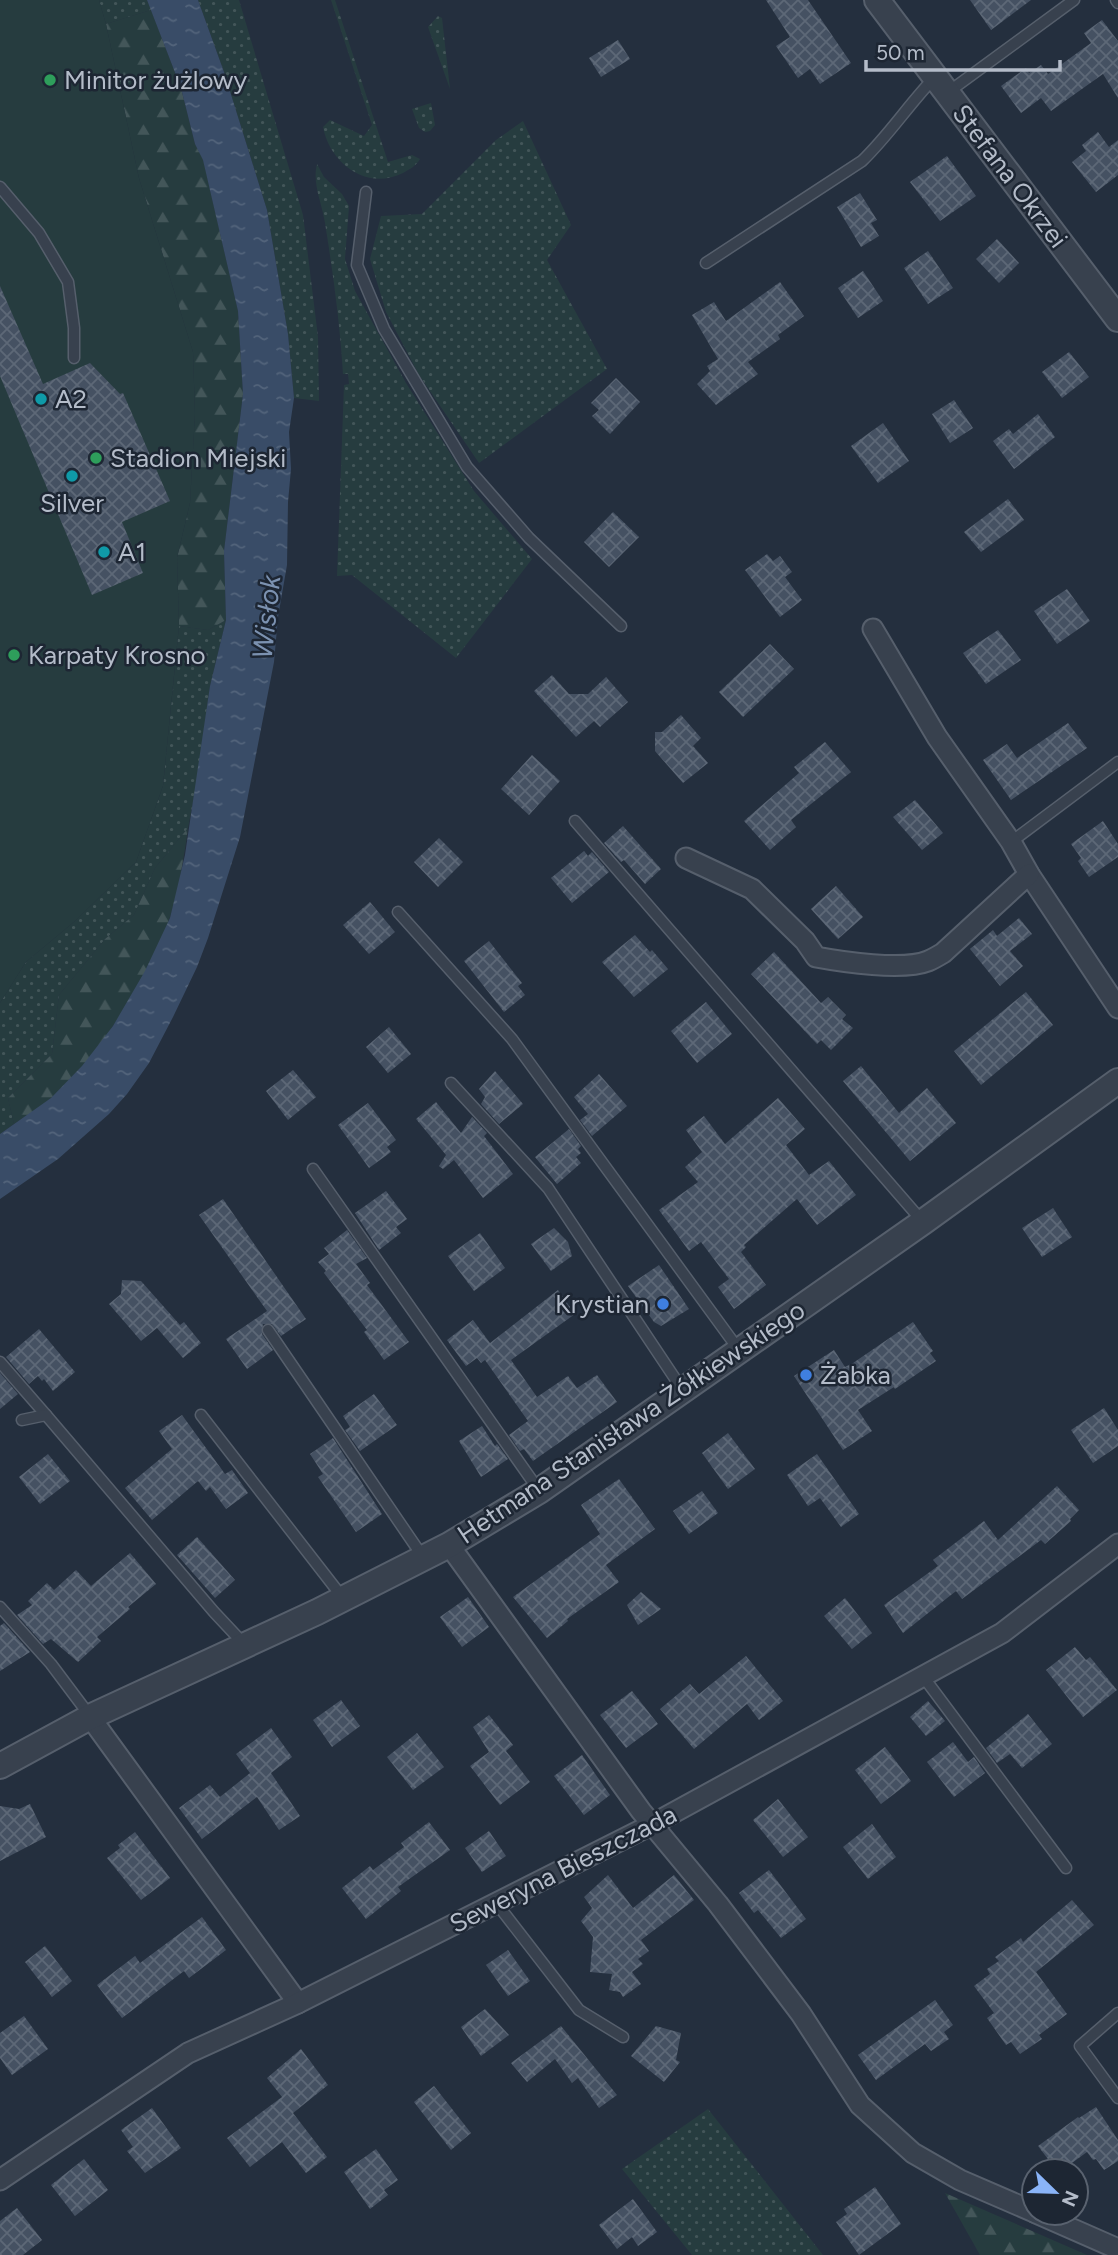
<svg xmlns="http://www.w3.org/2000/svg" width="1118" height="2255" font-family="Figtree,sans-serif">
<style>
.grass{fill:url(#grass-dots)}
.forest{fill:url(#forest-firs)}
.pitch{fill:#263c3f}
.water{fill:url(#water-ripples)}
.building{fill:url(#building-cross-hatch)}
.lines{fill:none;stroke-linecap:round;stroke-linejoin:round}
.service-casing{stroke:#565f6c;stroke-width:13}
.minor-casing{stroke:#565f6c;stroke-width:23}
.tertiary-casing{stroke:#565f6c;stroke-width:28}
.service{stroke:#38414e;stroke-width:10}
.minor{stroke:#38414e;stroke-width:19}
.tertiary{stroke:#38414e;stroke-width:24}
.leisure-dot{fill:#2e9e5b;stroke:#1d2633;stroke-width:2.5}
.culture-dot{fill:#0f9aa8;stroke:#1d2633;stroke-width:2.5}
.shop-dot{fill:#3f7fe0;stroke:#1d2633;stroke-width:2.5}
.labels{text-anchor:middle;stroke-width:5;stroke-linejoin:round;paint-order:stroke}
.poi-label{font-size:26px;fill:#b4bcc9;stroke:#1d2633;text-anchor:start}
.street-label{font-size:26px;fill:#b4bcc9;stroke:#1d2633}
.water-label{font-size:28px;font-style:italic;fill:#7c92b1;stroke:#1d2633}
</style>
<defs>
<pattern id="grass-dots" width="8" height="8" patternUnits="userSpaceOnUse" patternTransform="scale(1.75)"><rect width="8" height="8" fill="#263c3f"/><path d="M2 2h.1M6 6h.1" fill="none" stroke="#435659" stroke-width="1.8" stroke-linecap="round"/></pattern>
<pattern id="forest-firs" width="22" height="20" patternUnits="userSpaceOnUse" patternTransform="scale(1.75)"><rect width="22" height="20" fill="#263c3f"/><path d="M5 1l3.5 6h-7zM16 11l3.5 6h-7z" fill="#435659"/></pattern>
<pattern id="water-ripples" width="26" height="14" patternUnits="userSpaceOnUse" patternTransform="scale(1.75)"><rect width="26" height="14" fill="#394c67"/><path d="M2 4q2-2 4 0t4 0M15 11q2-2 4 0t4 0" fill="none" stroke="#53647b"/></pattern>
<pattern id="building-cross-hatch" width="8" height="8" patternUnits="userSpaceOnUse" patternTransform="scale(1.75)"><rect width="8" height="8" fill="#455162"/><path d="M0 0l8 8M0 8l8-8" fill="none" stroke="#5d6877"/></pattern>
</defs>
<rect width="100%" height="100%" fill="#242f3e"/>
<g class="grass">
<path d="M99 0H147L151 10 106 24Z"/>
<path d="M198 0H239L303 215 318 337 319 401 294 398 288 334 267 210 224 72Z"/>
<path d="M331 0H335L388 162 412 155 420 159C416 166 410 169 403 173 367 191 330 164 323 127L330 120 364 136 372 125Z"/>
<path d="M438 16 442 18 450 89 428 27Z"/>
<path d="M431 103 435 125 430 131 425 132 419 128 412 109Z"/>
<path d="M523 121 571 225 547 260 607 369 479 463 419 375 386 312 370 259 381 216 422 214 496 140Z"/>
<path d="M317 164 324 177 342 194 349 206 345 259 355 291 406 383 474 491 532 559 456 658 352 575 337 576 344 385 349 384 348 374H343C340 323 333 273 325 223 322 203 312 184 317 164Z"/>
<path d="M226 620 210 686 197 781 188 828 155 868 134 915 105 939 59 995 52 1054 8 1098 14 1124 0 1134V1003L26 962 74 922 136 862 163 786 179 626 208 630Z"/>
<path d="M708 2109 823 2255H692L622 2169Z"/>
</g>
<g class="forest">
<path d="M151 10 181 88 195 144 203 159 238 311 243 394 224 551 226 620 208 630 179 626 177 558 190 503 195 414 193 352 139 178 106 24Z"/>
<path d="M188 828C184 857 179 888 170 917 153 970 94 1065 50 1099 39 1108 26 1116 14 1124L8 1098 52 1054 59 995 105 939 134 915 155 868Z"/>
<path d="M945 2193 1087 2255H980Z"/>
</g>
<path class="pitch" d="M0 0H99L106 24 139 178 193 352 195 414 190 503 177 558 179 626 163 786 136 862 74 922 26 962 0 1003Z"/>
<path class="water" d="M147 0H198L224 72 267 210 288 334 294 398 289 432 291 469 288 502 287 565 278 617 274 662 240 837 208 938 197 967 173 1017 149 1063 127 1094 109 1114 58 1159 0 1199V1134L51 1098 82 1066 113 1026 145 971 170 918 185 855 210 686 226 620 224 551 243 394 238 311 203 160 195 144 181 88Z"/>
<g class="building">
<path d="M766 0H808L851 63 820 84 810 69 798 78 776 46 790 37Z"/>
<path d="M970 0H1031L991 30Z"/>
<path d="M1102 20 1118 41V98L1103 74 1051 111 1041 98 1021 113 1001 86 1026 68 1029 73 1041 65 1048 74 1091 43 1084 33Z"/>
<path d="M618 40 630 59 601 77 589 58Z"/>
<path d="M1098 132 1109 147 1118 140V175L1096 192 1072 162 1086 151 1082 145Z"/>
<path d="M947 156 976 196 940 221 910 182Z"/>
<path d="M860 193 877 220 871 223 879 236 861 247 837 207Z"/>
<path d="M997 239 1019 263 999 283 976 259Z"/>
<path d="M928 251 953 288 928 304 904 268Z"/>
<path d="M863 271 883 301 858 318 838 288Z"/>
<path d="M780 282 804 316 778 335 780 339 748 362 758 374 716 405 697 384 710 371 707 366 718 359 692 315 714 302 726 321Z"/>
<path d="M0 286 43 384 90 363 120 394 123 393 170 501 122 522 143 573 92 595 0 376Z"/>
<path d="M1069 352 1089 377 1062 398 1042 372Z"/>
<path d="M616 378 640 402 610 434 592 416 599 410 591 403Z"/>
<path d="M954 400 973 428 950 443 932 414Z"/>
<path d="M1038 414 1055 437 1014 469 993 441 1009 429 1013 434Z"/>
<path d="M883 423 909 461 878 483 851 446Z"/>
<path d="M1008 499 1024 520 981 552 964 532Z"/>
<path d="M613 512 639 537 609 567 584 542Z"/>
<path d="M767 554 773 561 780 556 792 572 785 577 802 600 780 617 745 570Z"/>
<path d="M1067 589 1090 621 1057 644 1034 611Z"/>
<path d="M998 630 1021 660 986 684 963 653Z"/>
<path d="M770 644 794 669 743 717 719 692Z"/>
<path d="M552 675 569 694H588L606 677 628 702 600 727 594 721 576 737 534 691Z"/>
<path d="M681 715 701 738 693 746 708 763 683 783 655 751V732H662Z"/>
<path d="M1068 723 1087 748 1011 800 983 760 1007 744 1017 758Z"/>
<path d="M825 742 851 772 791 820 796 827 770 850 744 821 799 773 794 767Z"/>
<path d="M532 755 560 781 529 815 501 789Z"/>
<path d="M915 800 943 833 922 850 893 817Z"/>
<path d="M1103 821 1118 844V857L1089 877 1078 861 1081 858 1071 844Z"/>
<path d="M623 826 661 869 645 884 624 860 621 862 604 843Z"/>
<path d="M439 838 463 862 438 887 414 862Z"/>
<path d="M584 851 588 856 592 852 609 872 572 903 551 878Z"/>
<path d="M836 886 863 917 838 939 811 909Z"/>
<path d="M370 902 395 932 369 954 343 925Z"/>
<path d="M1019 918 1032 934 1010 951 1023 966 1000 986 970 949 993 930 997 936Z"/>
<path d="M635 935 650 952 652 950 668 969 634 997 602 962Z"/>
<path d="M489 941 522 983 518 986 525 995 504 1012 464 961Z"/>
<path d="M774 952 821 1003 828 997 846 1015 842 1019 853 1028 831 1050 821 1040 817 1044 751 974Z"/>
<path d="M1026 992 1053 1025 981 1085 954 1051Z"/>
<path d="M706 1002 732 1034 697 1063 671 1031Z"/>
<path d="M389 1027 411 1054 388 1073 366 1047Z"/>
<path d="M861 1066 899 1113 927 1088 956 1123 910 1161 843 1081Z"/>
<path d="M293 1070 316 1097 288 1120 266 1091Z"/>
<path d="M495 1071 523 1104 499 1124 481 1104 485 1097 479 1089Z"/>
<path d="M599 1074 627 1106 592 1136 580 1120 588 1114 574 1097Z"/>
<path d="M778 1098 805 1129 786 1145 809 1175 829 1161 856 1195 817 1225 797 1199 744 1245 746 1247 741 1252 766 1285 734 1309 718 1287 729 1279 701 1242 689 1251 659 1210 698 1182 685 1167 702 1152 686 1130 704 1116 725 1144Z"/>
<path d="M436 1102 461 1133 472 1117 487 1133 484 1136 513 1174 483 1198 454 1160 443 1169 439 1166 446 1155 416 1119Z"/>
<path d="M368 1103 396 1140 387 1147 391 1152 369 1168 338 1125Z"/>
<path d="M569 1129 581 1146 578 1149 581 1153 576 1157 581 1163 557 1184 535 1157Z"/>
<path d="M386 1191 407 1219 396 1227 401 1233 379 1250 355 1213Z"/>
<path d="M223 1199 306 1319 281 1336 272 1324H263L262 1334 273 1350 247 1369 226 1339 267 1311 199 1215Z"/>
<path d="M1053 1208 1072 1237 1042 1257 1022 1228Z"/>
<path d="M554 1228 568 1242 572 1256 551 1271 531 1244Z"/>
<path d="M347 1230 367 1258 356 1264 370 1283 367 1285 409 1342 384 1360 364 1332 367 1330 324 1273 326 1271 318 1262 329 1254 324 1248Z"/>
<path d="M480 1233 505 1268 474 1291 448 1256Z"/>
<path d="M659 1265 689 1309 661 1326 654 1322 628 1286Z"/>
<path d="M122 1280 141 1281 180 1325 184 1322 201 1343 183 1358 157 1328 141 1341 109 1304 121 1294Z"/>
<path d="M558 1290 575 1314 511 1360 537 1397 568 1376 577 1388 597 1375 617 1402 533 1461 524 1449 520 1451 509 1435 528 1421 485 1360 481 1363 477 1358 466 1366 447 1340 473 1320 490 1343Z"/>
<path d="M913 1322 933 1351 930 1353 936 1361 895 1389 894 1387 858 1410 872 1431 843 1450 794 1376 834 1350 845 1367 853 1363Z"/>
<path d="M39 1329 75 1372 53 1391 44 1379 42 1381 38 1376 29 1384 6 1357Z"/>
<path d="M0 1373 18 1394 0 1409Z"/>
<path d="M374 1394 397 1425 360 1451 345 1430 350 1427 343 1416Z"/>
<path d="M1104 1408 1118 1430V1446L1093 1463 1071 1430Z"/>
<path d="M182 1415 225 1474 232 1470 248 1493 226 1509 210 1487 206 1491 198 1481 152 1520 125 1488 172 1449 159 1431Z"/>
<path d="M482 1426 495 1446 497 1444 508 1459 481 1477 459 1441Z"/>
<path d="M728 1433 755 1469 728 1489 702 1453Z"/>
<path d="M333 1438 382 1514 356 1532 318 1477 323 1474 310 1454Z"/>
<path d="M48 1454 70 1481 40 1504 19 1477Z"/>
<path d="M817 1454 859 1514 841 1527 820 1498 808 1506 787 1475Z"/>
<path d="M619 1479 655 1529 606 1565 619 1582 567 1619 568 1621 547 1638 513 1597 600 1534 581 1505Z"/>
<path d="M1057 1486 1079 1510 1070 1519 1071 1521 1045 1544 1041 1540 962 1599 956 1591 903 1633 884 1605 938 1566 933 1560 984 1521 998 1540Z"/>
<path d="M702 1491 718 1513 689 1534 673 1511Z"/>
<path d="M197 1537 235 1580 215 1598 177 1555Z"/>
<path d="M130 1553 156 1584 128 1607 130 1609 97 1637 101 1641 78 1662 51 1639 43 1644 17 1615 32 1605 28 1601 47 1583 54 1590 76 1570 91 1586Z"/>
<path d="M641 1592 661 1609 638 1625 627 1605Z"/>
<path d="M468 1597 489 1627 462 1647 440 1617Z"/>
<path d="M845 1598 872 1633 852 1649 824 1616Z"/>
<path d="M4 1623 30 1652 0 1671V1626Z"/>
<path d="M1075 1647 1086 1660 1090 1657 1117 1690 1083 1717 1046 1670Z"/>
<path d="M746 1656 783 1701 759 1720 747 1704 694 1749 660 1709 690 1684 699 1694Z"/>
<path d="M632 1691 658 1724 626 1748 600 1715Z"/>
<path d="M341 1700 360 1726 332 1747 313 1720Z"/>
<path d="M928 1701 945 1721 926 1736 910 1717Z"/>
<path d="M1028 1714 1052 1744 1022 1768 1010 1754 997 1763 986 1748Z"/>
<path d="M489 1715 513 1745 506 1751 530 1782 500 1805 470 1766 489 1752 473 1727Z"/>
<path d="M271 1728 292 1757 271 1773 300 1816 279 1830 257 1797 202 1839 179 1808 210 1785 220 1797 250 1773 236 1754Z"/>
<path d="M417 1733 444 1767 413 1790 387 1757Z"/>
<path d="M953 1742 968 1762 974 1757 985 1773 954 1797 927 1762Z"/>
<path d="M885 1747 911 1781 881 1804 855 1770Z"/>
<path d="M582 1755 610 1795 584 1815 554 1776Z"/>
<path d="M778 1799 808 1837 783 1857 753 1820Z"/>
<path d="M30 1804 46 1837 0 1861V1806L19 1809Z"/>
<path d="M429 1822 450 1850 398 1887 401 1891 366 1919 342 1888 370 1866 373 1870 404 1847 401 1843Z"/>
<path d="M872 1824 896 1857 868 1879 843 1847Z"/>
<path d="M489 1831 506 1856 482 1872 465 1848Z"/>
<path d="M135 1832 170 1878 141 1900 107 1858 120 1848 118 1845Z"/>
<path d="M769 1870 806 1919 781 1938 758 1910 754 1913 739 1893Z"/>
<path d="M608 1875 633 1908 674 1875 694 1900 641 1940 649 1951 638 1959 643 1964 632 1972 641 1984 623 1997 620 1992 609 1990 612 1974 590 1972 593 1937 581 1921 592 1908 584 1897Z"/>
<path d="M1072 1900 1094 1925 1036 1972 1067 2014 1039 2035 1042 2039 1020 2054 1011 2042 1006 2045 987 2018 994 2013 974 1986 990 1974 987 1969 999 1961 995 1957 1021 1938 1023 1942Z"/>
<path d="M202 1917 226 1950 189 1978 184 1971 122 2018 97 1985 135 1956 140 1963Z"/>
<path d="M45 1946 72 1981 52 1997 25 1962Z"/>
<path d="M508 1950 530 1981 508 1996 486 1965Z"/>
<path d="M935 2000 953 2025 944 2032 949 2039 931 2051 925 2044 876 2080 858 2055Z"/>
<path d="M485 2009 509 2035 481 2056 461 2027Z"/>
<path d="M24 2016 48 2049 12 2075 0 2058V2033Z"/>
<path d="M561 2026 617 2095 599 2108 578 2078 572 2083 555 2059 527 2082 511 2063Z"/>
<path d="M656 2026 681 2033 676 2060 680 2062 664 2082 631 2056Z"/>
<path d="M301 2049 328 2085 293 2113 327 2157 306 2173 282 2142 250 2167 227 2138 282 2097 267 2078Z"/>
<path d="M434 2086 471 2133 451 2150 414 2102Z"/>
<path d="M1096 2107 1118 2140V2161L1104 2170 1096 2159 1093 2160 1087 2152 1061 2171H1057L1038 2146 1078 2117 1079 2118Z"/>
<path d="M152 2108 181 2148 145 2173 127 2151 133 2147 121 2130Z"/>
<path d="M376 2149 398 2180 384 2190 388 2195 370 2209 344 2172Z"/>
<path d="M84 2159 108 2190 75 2216 51 2185Z"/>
<path d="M875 2187 901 2224 859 2255 836 2222 847 2214 844 2209Z"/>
<path d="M633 2199 657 2232 638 2246 632 2237 617 2249 599 2225Z"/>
<path d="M17 2208 42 2240 23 2255H0V2221Z"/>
</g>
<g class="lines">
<g class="service-casing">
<g id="service">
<path d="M1116 0 1118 3"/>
<path d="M947 93 1074 0"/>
<path d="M0 187 39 233 68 282 74 328V358"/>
<path d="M366 192 357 265 384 329 467 467 529 538 621 626"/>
<path d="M706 263 862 161C889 135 909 104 935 77"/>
<path d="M575 821 923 1222"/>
<path d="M1011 842 1118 762"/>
<path d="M398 912 512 1039 739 1350"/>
<path d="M451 1083 548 1188 682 1389"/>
<path d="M313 1169 538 1489"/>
<path d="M268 1330 423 1557"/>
<path d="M0 1362 46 1415"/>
<path d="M201 1415 343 1598"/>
<path d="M22 1420 46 1415 214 1612 244 1644"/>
<path d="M0 1607 51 1664 90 1716"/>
<path d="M922 1675 1066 1868"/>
<path d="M497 1904 579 2010 623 2037"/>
<path d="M1118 2013 1080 2046 1118 2098"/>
</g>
</g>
<g class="minor-casing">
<g id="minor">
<path d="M873 629 937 737 1011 842 1029 874 1118 1008"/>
<path d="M686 858 752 889 805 941 816 957C843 962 903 971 928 961 933 959 938 956 943 953L1029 874"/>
<path d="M449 1545 641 1811 718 1904 801 2014 860 2105 913 2153 960 2180 1034 2212"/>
<path d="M90 1717 298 2003"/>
<path d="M0 2180 188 2053 298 2003 651 1825 1002 1633 1118 1544"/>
<path d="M1036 2213 1118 2249"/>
</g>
</g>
<g class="tertiary-casing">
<g id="tertiary">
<path d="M877 0 1118 319"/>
<path d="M0 1766 90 1717 317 1612 449 1545 539 1491 923 1222 1118 1081"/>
</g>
</g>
<use href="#service" class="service"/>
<use href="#minor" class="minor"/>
<use href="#tertiary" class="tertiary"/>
</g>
<g class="leisure-dot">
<circle cx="50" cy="80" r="7"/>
<circle cx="96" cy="458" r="7"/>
<circle cx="14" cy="655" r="7"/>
</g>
<g class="culture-dot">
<circle cx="41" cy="399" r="7"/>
<circle cx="72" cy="476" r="7"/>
<circle cx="104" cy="552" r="7"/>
</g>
<g class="shop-dot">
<circle cx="663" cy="1304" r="7"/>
<circle cx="806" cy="1375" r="7"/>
</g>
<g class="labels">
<g class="poi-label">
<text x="64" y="89">Minitor żużlowy</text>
<text x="55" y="408">A2</text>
<text x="110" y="467">Stadion Miejski</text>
<text x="72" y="512" text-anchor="middle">Silver</text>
<text x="118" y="561">A1</text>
<text x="28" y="664">Karpaty Krosno</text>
<text x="649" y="1313" text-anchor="end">Krystian</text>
<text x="820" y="1384">Żabka</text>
</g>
<g class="street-label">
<text transform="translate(1010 176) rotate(53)" y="9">Stefana Okrzei</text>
<text transform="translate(631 1422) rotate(-34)" y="9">Hetmana Stanisława Żółkiewskiego</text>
<text transform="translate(563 1869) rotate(-27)" y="9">Seweryna Bieszczada</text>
</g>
<g class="water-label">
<text transform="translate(266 617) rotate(-84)" y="10">Wisłok</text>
</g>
</g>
<g transform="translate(1055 2192) rotate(113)"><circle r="33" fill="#1d2633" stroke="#59626f" stroke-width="2"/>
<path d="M0-5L12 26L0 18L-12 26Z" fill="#8ab4f8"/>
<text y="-10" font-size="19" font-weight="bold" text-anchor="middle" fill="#b4bcc9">N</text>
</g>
<path d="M866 60v10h194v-10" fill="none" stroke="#b4bcc9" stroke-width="3.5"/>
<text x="876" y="60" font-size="21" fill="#b4bcc9" stroke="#1d2633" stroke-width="5" paint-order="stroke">50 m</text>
</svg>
